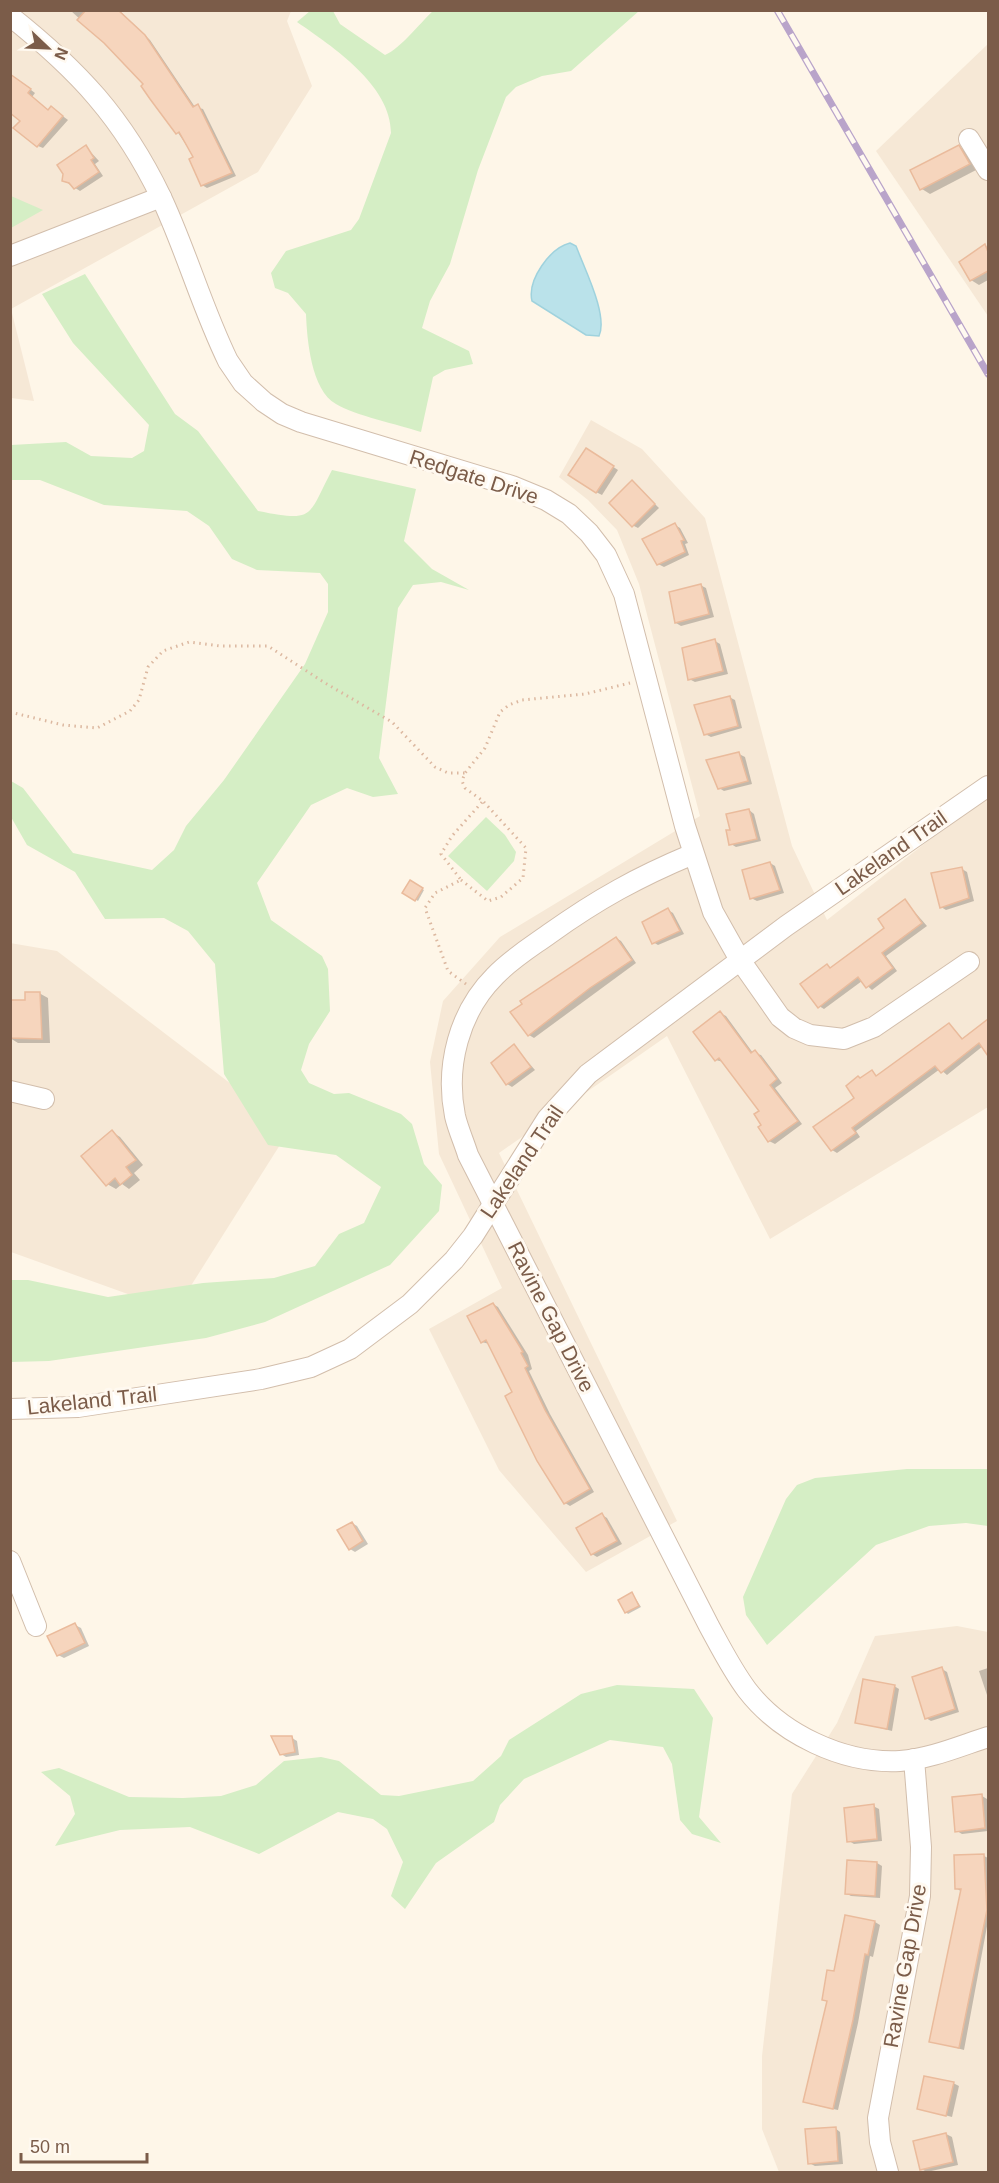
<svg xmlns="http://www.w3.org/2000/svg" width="999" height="2183" font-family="Helvetica,sans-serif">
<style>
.residential{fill:#f6e8d6}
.green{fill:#d5eec5}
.water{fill:#bae2ea;stroke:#9fd2dd;stroke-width:1.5}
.shadow{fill:#0003}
.building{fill:#f6d5bd;stroke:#eabb9c;stroke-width:1.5}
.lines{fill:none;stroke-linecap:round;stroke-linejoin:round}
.minor-casing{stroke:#d2beac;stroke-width:22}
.path{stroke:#dcb8a0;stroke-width:3;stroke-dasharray:1.5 4.5;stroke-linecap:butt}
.minor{stroke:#fff;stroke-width:20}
.rail-casing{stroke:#b9a4ca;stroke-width:7}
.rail{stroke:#fff9f0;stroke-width:4.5;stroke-dasharray:14;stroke-linecap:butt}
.labels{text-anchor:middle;stroke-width:6;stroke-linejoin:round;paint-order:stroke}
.street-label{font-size:21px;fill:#7b5c49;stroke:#fff9f0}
</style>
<rect width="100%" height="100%" fill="#fef6e8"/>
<g class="residential">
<path d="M11 11H291L287 21 312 86 258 172 11 309 34 401 11 398Z"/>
<path d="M988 44V316L876 151Z"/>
<path d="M591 420 642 449 705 518 792 846 827 920 988 794V1107L770 1239 667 1036 499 1153 677 1521 586 1572 499 1470 429 1329 502 1288 439 1154 430 1062 443 1001 500 937 700 816 639 584 617 530 588 500 559 477Z"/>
<path d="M10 943 57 951 290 1129 175 1311 11 1252Z"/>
<path d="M957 1626 988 1632V2172H779L762 2129V2056L792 1794 837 1723 875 1636Z"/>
</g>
<g class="green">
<path d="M310 11H333L340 24 385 55C401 48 419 24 433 11H639L571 71 542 76 516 87 506 97 478 170 450 264 430 301 422 328 469 351 473 364 445 370 433 377 421 432C400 425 353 415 336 404 311 390 307 339 306 314L288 293 275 288 271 273 286 251 351 230 359 219 391 133C391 85 333 47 297 22Z"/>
<path d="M11 196 43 210 11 228Z"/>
<path d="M85 274 175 414 198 431 258 511C315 522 307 518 332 470L416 489 404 541 432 569 469 590 441 582 413 585 398 608 379 758 398 794 373 797 347 788 311 805 257 883 271 920 322 956 328 969 330 1011 309 1044 301 1070 309 1083 334 1094 349 1093 401 1114 412 1124 424 1164 442 1185 439 1211 390 1265 265 1322 206 1338 49 1361 11 1362V1280H28L108 1297 203 1283 274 1278 315 1266 339 1234 364 1223 381 1187 336 1155 268 1145 224 1074 215 964 188 931 164 918 105 919 75 872 27 845 11 817V781L23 788 73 853 152 870 174 850 186 826 224 780 305 664 328 612V584L320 573 257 570 232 559 209 526 187 511 104 505 40 480H11V445L66 442 91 456 132 458 144 451 149 425 73 343 42 294Z"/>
<path d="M486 817 505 835 516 852 514 861 487 891 448 856Z"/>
<path d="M907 1469H988V1526L966 1523 929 1526 876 1545 767 1645 746 1615 743 1597 786 1499 797 1485 815 1478Z"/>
<path d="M617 1685 694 1689 713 1718 699 1817 721 1843 692 1834 680 1820 672 1764 663 1747 610 1740 524 1779 500 1805 494 1822 436 1863 405 1909 391 1896 403 1862 387 1829 373 1819 338 1812 259 1854 190 1827 120 1830 55 1846 75 1814 70 1796 41 1772 59 1768 129 1797 183 1798 221 1796 256 1785 284 1761 321 1757 339 1761 381 1795 399 1796 473 1781 501 1756 509 1740 581 1694Z"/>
</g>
<path class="water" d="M570 243 576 246 578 251C586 272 608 316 599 336L586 335 532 301C527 280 550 248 570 243Z"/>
<g class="shadow">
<path d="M70 10H119L150 40 195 107 203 109 236 176 207 188 202 185 195 158 145 84 105 42Z"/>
<path d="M10 74 35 93 32 97 49 111 52 108 68 120 43 148 38 146 22 120 10 111Z"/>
<path d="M86 147 99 161 95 164 103 176 80 191 63 180Z"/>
<path d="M959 147 967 152 978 169 930 194 922 189 912 171Z"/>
<path d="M985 245 988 248V280L979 285 971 280Z"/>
<path d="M592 453 618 470 602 495 596 492Z"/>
<path d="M632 482 659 508 638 528 632 525Z"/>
<path d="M675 525 680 528 688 543 685 544 689 555 664 567 658 564Z"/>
<path d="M700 585 706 588 714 617 681 626 676 623Z"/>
<path d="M715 641 720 644 728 674 695 682 689 679Z"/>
<path d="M729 697 735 700 742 728 711 737 705 734Z"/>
<path d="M739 754 745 757 752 784 724 791 719 788 708 761Z"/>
<path d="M749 810 754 814 761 841 736 847 731 844 732 831Z"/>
<path d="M770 863 775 866 784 893 757 901 751 898 745 880Z"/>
<path d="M962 869 967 872 974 901 946 910 941 907Z"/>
<path d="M411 882 424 890 418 901 404 893Z"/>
<path d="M905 901 927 926 886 956 897 971 872 990 862 981 824 1009 819 1006 827 966 832 969 886 928Z"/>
<path d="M668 910 673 913 684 934 658 945 653 942Z"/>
<path d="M616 938 621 941 636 963 534 1038 529 1035 525 1004Z"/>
<path d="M39 993 48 998 50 1043H18L10 1038V1002L27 1001Z"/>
<path d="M720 1013 726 1016 753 1053 761 1055 782 1083 775 1088 802 1124 775 1144 769 1141 763 1125 761 1112 723 1062 716 1060Z"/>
<path d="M988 1021V1053L983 1046 947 1075 940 1069 856 1131 860 1137 837 1153 832 1150 856 1099 861 1080 872 1072 878 1077 949 1025 964 1040Z"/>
<path d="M514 1046 535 1070 512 1087 507 1084Z"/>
<path d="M112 1132 120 1137 143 1165 134 1173 140 1180 129 1189 122 1184 116 1189 107 1184Z"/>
<path d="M493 1304 498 1307 528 1355 532 1369 529 1371 550 1414 594 1492 570 1506 565 1503 489 1344 482 1342Z"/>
<path d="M602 1515 607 1518 622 1544 597 1557 592 1554Z"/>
<path d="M352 1523 357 1526 368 1544 355 1552 350 1549Z"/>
<path d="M632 1593 641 1607 628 1614 626 1612Z"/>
<path d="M75 1625 81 1628 89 1646 64 1658 58 1655Z"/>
<path d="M988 1668V1698L979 1671Z"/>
<path d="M942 1669 947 1672 959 1712 931 1721 926 1718Z"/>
<path d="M894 1686 899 1689 892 1731 857 1722Z"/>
<path d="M292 1738 297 1741 299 1755 286 1757 281 1754Z"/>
<path d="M982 1796 987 1799 988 1831 962 1834 957 1831Z"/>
<path d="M873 1806 879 1809 882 1841 854 1844 849 1841Z"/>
<path d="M984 1856 988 1858V1921L964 2050 931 2041 962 1892 956 1888Z"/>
<path d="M877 1863 882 1866 880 1898 851 1896 846 1893Z"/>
<path d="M875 1922 880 1925 873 1957 870 1956 858 2023 838 2110 810 2104 805 2101 828 2002 823 1999 835 1973Z"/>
<path d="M953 2083 959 2086 952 2117 919 2108Z"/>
<path d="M835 2128 840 2132 843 2164 815 2166 809 2163Z"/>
<path d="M946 2134 952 2137 958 2165 927 2172 921 2169Z"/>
</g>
<g class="building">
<path d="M86 10H118L145 35 193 107 198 104 232 173 201 186 189 159 193 157 179 132 176 134 150 99 141 86 143 84 104 43 77 20Z"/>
<path d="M10 74 31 89 28 93 48 110 51 106 63 116 37 147 13 128 20 121 10 113Z"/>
<path d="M86 145 94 158 91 160 99 172 74 189 69 183 62 181 63 174 57 165Z"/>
<path d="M959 145 970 164 920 190 910 170Z"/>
<path d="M985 244 988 252V271L970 281 959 262Z"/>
<path d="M586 448 614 466 596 493 568 475Z"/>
<path d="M632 480 655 504 632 527 609 503Z"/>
<path d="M675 523 684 540 681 541 685 552 657 565 642 539Z"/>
<path d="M701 584 709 614 675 623 669 592Z"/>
<path d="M715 639 723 671 688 680 682 648Z"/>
<path d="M730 696 738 726 704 735 694 705Z"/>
<path d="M739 752 748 781 718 789 706 760Z"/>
<path d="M749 809 757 839 729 845 726 830H730L726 814Z"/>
<path d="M770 862 780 890 750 899 742 870Z"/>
<path d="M962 867 969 898 940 908 931 873Z"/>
<path d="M410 880 423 888 415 901 402 893Z"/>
<path d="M905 899 922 923 882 953 893 968 866 988 858 977 818 1008 800 984 827 964 830 968 884 928 878 919Z"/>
<path d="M668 908 680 931 652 944 642 922Z"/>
<path d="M616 937 632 960 590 988 528 1036 510 1012 522 1004 520 1001Z"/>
<path d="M25 992H40L42 1039 10 1038V1000H25Z"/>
<path d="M720 1011 751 1053 755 1050 777 1079 770 1085 798 1121 768 1142 758 1127 761 1125 754 1114 759 1111 719 1058 715 1061 693 1032Z"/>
<path d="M988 1019V1056L979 1043 941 1073 935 1066 852 1128 856 1133 831 1151 813 1127 854 1098 846 1086 858 1076 860 1078 872 1070 876 1076 949 1023 962 1039Z"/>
<path d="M514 1044 531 1067 506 1085 491 1063Z"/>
<path d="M112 1130 136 1160 126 1167 132 1175 120 1185 115 1178 106 1186 81 1156Z"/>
<path d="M493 1303 523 1352 521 1353 528 1366 525 1368 545 1410 590 1489 564 1504 537 1461 505 1396 512 1392 486 1340 481 1343 467 1316Z"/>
<path d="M602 1513 617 1541 591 1555 576 1528Z"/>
<path d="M352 1522 363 1541 349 1550 337 1530Z"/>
<path d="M632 1592 639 1606 625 1613 618 1600Z"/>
<path d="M75 1623 85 1643 57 1656 47 1636Z"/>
<path d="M942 1667 955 1709 925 1719 912 1677Z"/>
<path d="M863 1679 895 1685 887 1729 855 1723Z"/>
<path d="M271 1736H292L295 1752 280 1755Z"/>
<path d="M982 1794 985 1828 955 1832 952 1797Z"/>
<path d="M874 1804 877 1839 847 1842 844 1808Z"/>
<path d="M984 1854 987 1910 959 2048 929 2042 961 1889H955L954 1855Z"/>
<path d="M847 1860 877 1862 875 1896 845 1894Z"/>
<path d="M845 1915 875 1921 868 1955 865 1954 853 2020 833 2109 803 2102 827 2001 822 2000 827 1970 834 1971Z"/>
<path d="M924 2076 954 2082 946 2116 917 2109Z"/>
<path d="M836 2127 838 2161 808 2164 805 2129Z"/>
<path d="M946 2133 953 2162 920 2170 913 2141Z"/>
</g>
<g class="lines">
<g class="minor-casing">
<g id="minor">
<path d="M10 16C78 70 123 118 161 197 186 250 202 308 228 361L243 383 264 402 282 414 301 422 512 486 546 500 569 514 589 533 606 555 624 594 685 826 713 912 740 960 780 1017 794 1028 810 1035 844 1039 874 1027 969 962"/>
<path d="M969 139 988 170"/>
<path d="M10 256 161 197"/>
<path d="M693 854C638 877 598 899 549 934 531 947 511 959 495 976 459 1012 445 1066 455 1116 458 1129 464 1142 468 1155L709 1626C721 1648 732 1670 747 1690 781 1734 843 1764 900 1761 930 1759 960 1746 988 1737"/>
<path d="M10 1091 44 1099"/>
<path d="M10 1409 78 1407 261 1379 311 1367 350 1349 410 1304 454 1260 473 1236 547 1119 588 1074 786 926 988 786"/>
<path d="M10 1561 36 1626"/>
<path d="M888 2172 880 2142 878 2118 920 1896 921 1847 914 1759"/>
</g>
</g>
<g class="path">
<path d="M10 712 63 725 97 728 130 711 139 700 148 667 163 651 189 642 220 646H268L325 683 392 722 435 767 448 773H465"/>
<path d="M461 880 488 901 501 897 523 878 526 848 483 801"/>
<path d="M466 984 448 971 425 908 435 893 461 880 441 854 452 836 483 801 465 788 462 781 465 773 485 748 500 712 509 705 522 700 585 694 630 683"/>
</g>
<use href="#minor" class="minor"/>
<g class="rail-casing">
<path id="rail" d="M777 10 988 374"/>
</g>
<use href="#rail" class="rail"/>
</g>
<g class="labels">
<g class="street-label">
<text transform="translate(474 477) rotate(18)" y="7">Redgate Drive</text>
<text transform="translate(891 853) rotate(-35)" y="7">Lakeland Trail</text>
<text transform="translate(522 1162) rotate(-56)" y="7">Lakeland Trail</text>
<text transform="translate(551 1317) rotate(63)" y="7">Ravine Gap Drive</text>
<text transform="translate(92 1401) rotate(-6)" y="7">Lakeland Trail</text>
<text transform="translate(905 1966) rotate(-80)" y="7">Ravine Gap Drive</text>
</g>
</g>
<rect width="999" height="2183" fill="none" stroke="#7b5c49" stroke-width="24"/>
<g transform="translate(48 48) rotate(113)" stroke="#fff9f0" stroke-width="4.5" paint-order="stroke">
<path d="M0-4.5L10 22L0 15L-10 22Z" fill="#7b5c49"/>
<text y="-9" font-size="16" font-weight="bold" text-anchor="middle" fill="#7b5c49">N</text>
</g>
<path d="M21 2153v9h126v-9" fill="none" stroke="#7b5c49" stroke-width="3"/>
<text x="30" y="2153" font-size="18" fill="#7b5c49" stroke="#fff9f0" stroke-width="4.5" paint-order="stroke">50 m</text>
</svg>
